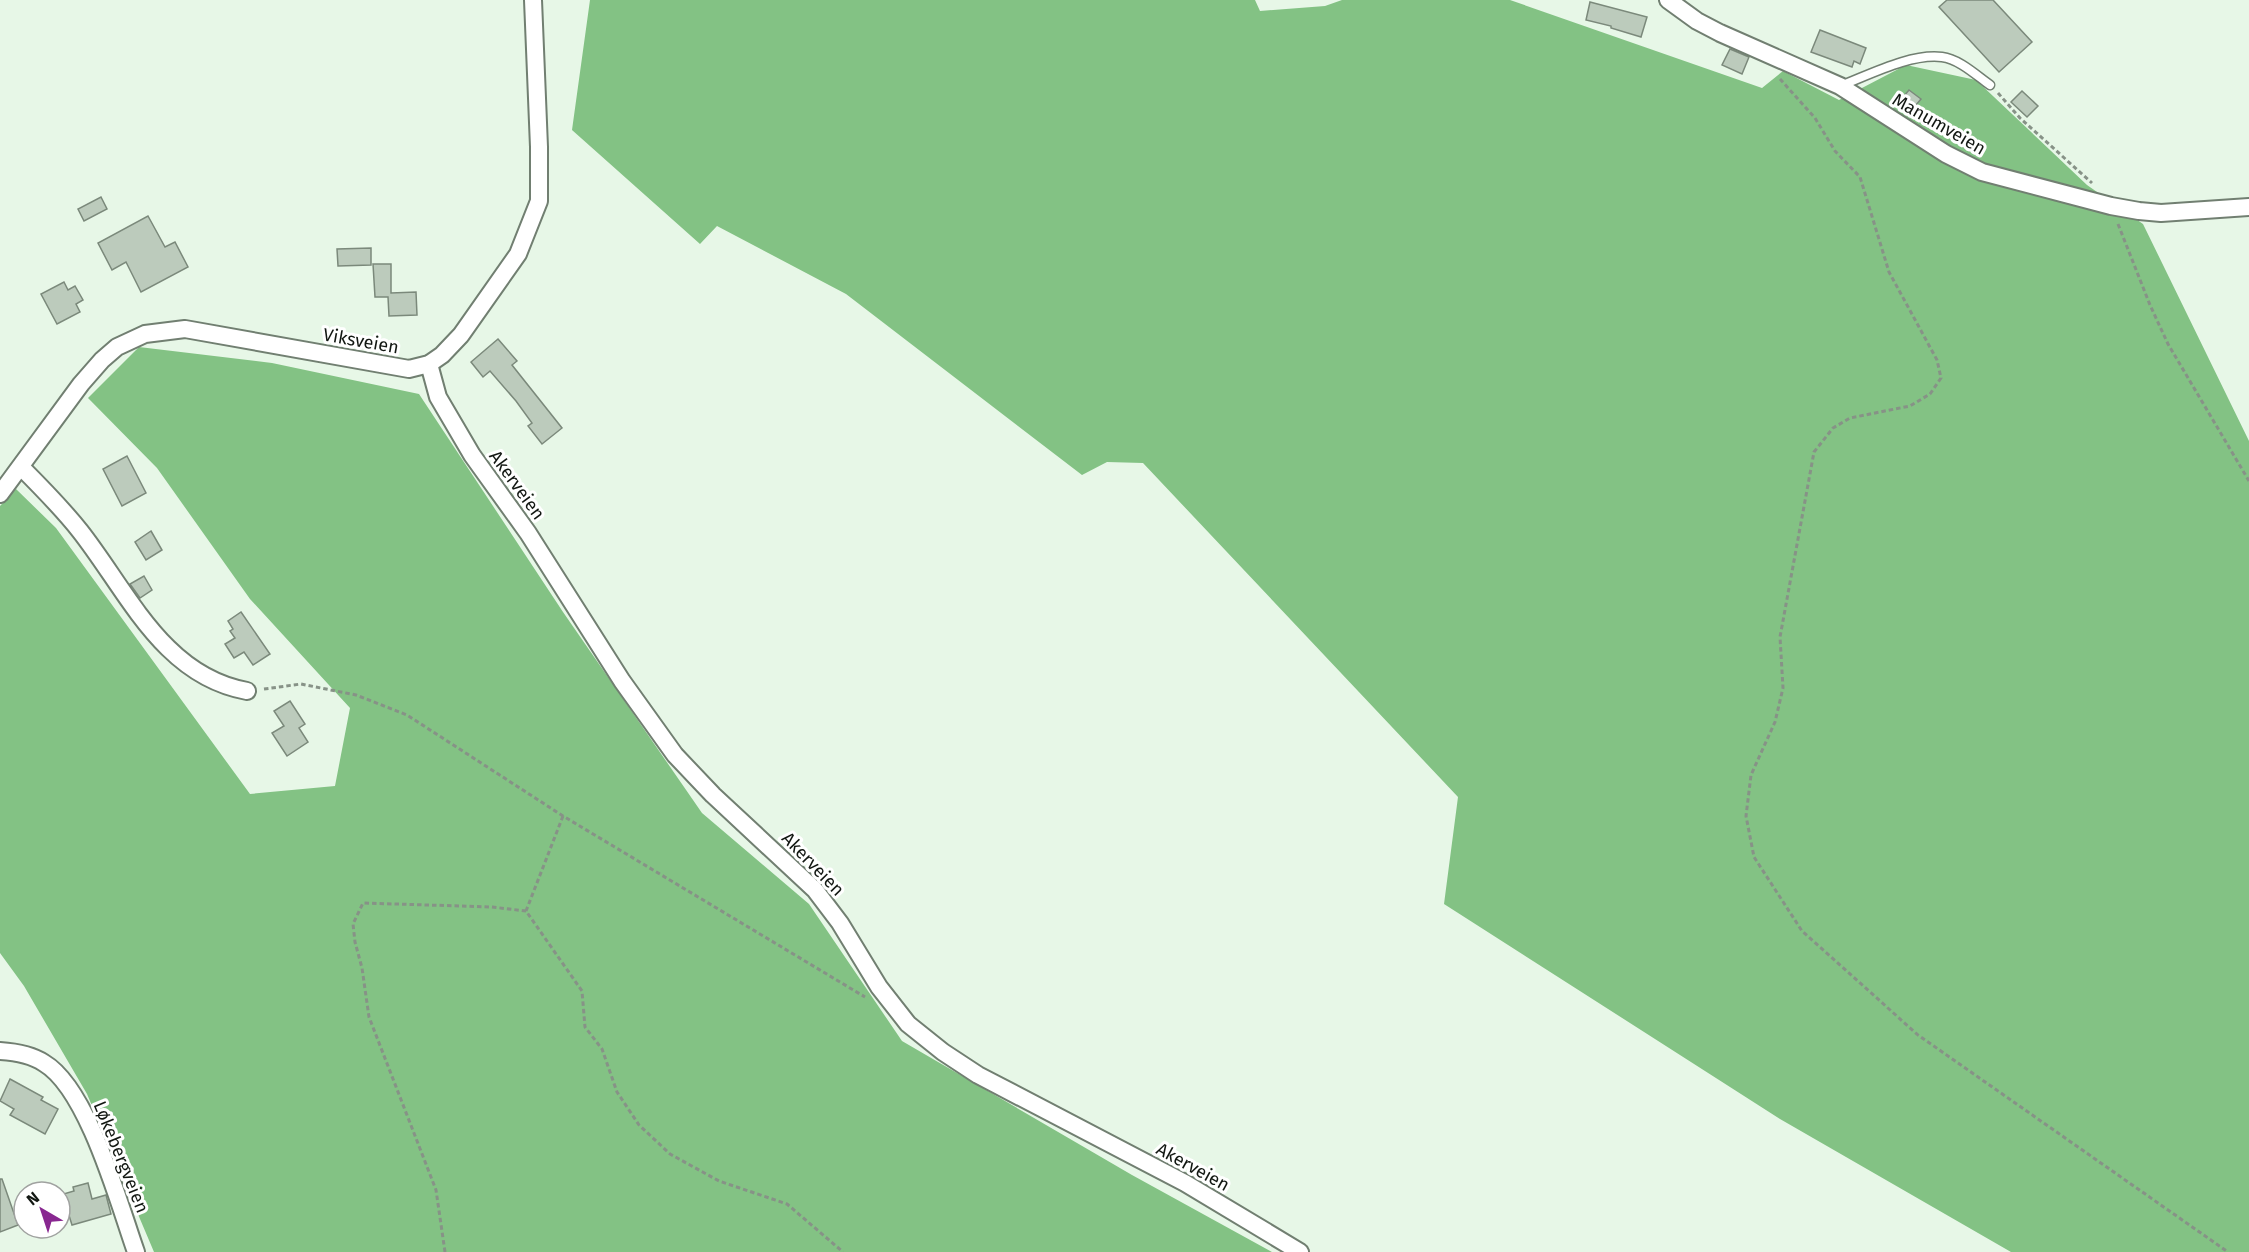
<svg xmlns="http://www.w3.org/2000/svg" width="2249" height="1252" font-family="'Fira Sans',sans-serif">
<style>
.forest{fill:#83c284}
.building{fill:#bccbbc;stroke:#7b897b;stroke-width:1.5}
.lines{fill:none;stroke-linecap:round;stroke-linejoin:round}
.lane-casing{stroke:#717f71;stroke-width:11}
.street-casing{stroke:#717f71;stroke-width:20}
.path{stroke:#879287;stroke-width:3;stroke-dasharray:4.5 3;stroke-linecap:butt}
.lane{stroke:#fff;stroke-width:8}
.street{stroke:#fff;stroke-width:16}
.labels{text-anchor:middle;stroke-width:6;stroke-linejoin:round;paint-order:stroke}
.street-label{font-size:18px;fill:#121712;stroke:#fff}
</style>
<rect width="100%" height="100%" fill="#e7f7e7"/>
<g class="forest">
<path d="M590 0H1255L1260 11 1325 6 1342 0H1510L1762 88 1783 71 1839 100 1906 65 1976 80 2087 185 2143 224 2249 441V1252H2011L1780 1119 1444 904 1458 797 1143 463 1107 462 1082 475 846 294 717 226 700 244 572 130Z"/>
<path d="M139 347 272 363 419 394 563 612 702 813 809 904 902 1041 1132 1175 1272 1252H154L87 1094 24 986 0 953V506L16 489 56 528 250 794 335 786 350 708 250 599 157 468 88 398Z"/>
</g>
<g class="building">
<path d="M1947 0H1993L2032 42 1999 72 1939 7Z"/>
<path d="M1590 2 1647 17 1641 37 1611 28V26L1586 20Z"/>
<path d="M1820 30 1866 48 1860 64 1854 61 1852 67 1811 52Z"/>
<path d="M1730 49 1749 57 1742 74 1722 65Z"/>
<path d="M1909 90 1921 99 1910 112 1899 102Z"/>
<path d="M2022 91 2038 106 2027 117 2011 102Z"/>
<path d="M101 197 107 209 84 221 78 209Z"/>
<path d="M148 216 165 247 175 242 188 267 141 292 126 262 112 270 98 243Z"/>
<path d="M371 248V265L338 266 337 249Z"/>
<path d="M373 264H391V293L416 292 417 315 389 316 388 297H375Z"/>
<path d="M64 282 68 290 75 286 83 300 76 304 80 312 57 324 41 294Z"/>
<path d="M498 339 517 361 512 365 562 428 542 444 528 426 532 423 516 401 490 371 483 377 471 362Z"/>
<path d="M127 456 146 493 122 506 103 469Z"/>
<path d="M151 531 162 550 146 560 135 542Z"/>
<path d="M144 576 152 590 140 598 130 584Z"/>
<path d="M241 612 270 654 253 665 244 652 234 658 225 644 235 638 230 631 233 629 228 621Z"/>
<path d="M290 701 305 724 299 728 308 742 287 756 272 733 284 726 274 711Z"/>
<path d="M10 1079 43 1097 41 1100 58 1109 45 1134 10 1115 14 1109 0 1101Z"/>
<path d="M0 1179H2L18 1225 0 1232Z"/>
<path d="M88 1183 92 1199 106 1195 111 1214 72 1225 67 1209 60 1212V1195L74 1191 73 1187Z"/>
</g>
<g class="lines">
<g class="lane-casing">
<path id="lane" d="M1840 86C1869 75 1911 53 1942 57 1959 59 1976 75 1990 85"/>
</g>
<g class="street-casing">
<g id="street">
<path d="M1668 0 1697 21 1720 33 1840 86 1946 154 1982 172 2111 206 2139 211 2161 213 2249 207"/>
<path d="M429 364 438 397 472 455 528 533 622 681 675 755 713 795 815 890 840 923 879 987 908 1024 943 1052 978 1075 1185 1183 1300 1252"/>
<path d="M21 467C42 488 62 508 80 531 128 592 163 676 247 691"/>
<path d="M0 494 81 384 102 360 117 347 145 334 185 329 409 369 429 364 442 355 461 335 518 254 539 201V147L533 0"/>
<path d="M0 1051C15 1052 32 1055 44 1063 88 1089 119 1204 136 1252"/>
</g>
</g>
<g class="path">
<path d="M1780 79 1815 118 1835 151 1860 177 1889 272 1937 360 1941 378 1930 394 1910 406 1850 418 1833 428 1814 452 1780 637 1783 688 1775 722 1751 775 1746 816 1754 857 1802 931 1918 1035 2228 1252"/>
<path d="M1998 93 2020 118 2092 183"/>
<path d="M2118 224 2150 305 2168 344 2249 481"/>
<path d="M264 689 301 684 356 695 407 715 563 816 865 997"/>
<path d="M563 816 526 911 582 991 585 1027 602 1049 617 1092 639 1125 670 1154 719 1181 787 1204 843 1252"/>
<path d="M445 1252 436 1190 369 1017 362 968 355 942 353 924 363 903 492 907 526 911"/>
</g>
<use href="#lane" class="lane"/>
<use href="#street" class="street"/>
</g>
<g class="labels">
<g class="street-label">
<text transform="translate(1939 124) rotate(30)" y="6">Manumveien</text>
<text transform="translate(361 341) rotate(10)" y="6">Viksveien</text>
<text transform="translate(517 485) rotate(54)" y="6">Akerveien</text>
<text transform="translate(813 864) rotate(46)" y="6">Akerveien</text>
<text transform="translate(121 1157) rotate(68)" y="6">Løkebergveien</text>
<text transform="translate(1193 1167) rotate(29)" y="6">Akerveien</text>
</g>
</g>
<g transform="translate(42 1210) rotate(321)"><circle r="28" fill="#ffffff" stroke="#a0a2a0" stroke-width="1.5"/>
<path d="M0-4.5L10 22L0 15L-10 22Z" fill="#882790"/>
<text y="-9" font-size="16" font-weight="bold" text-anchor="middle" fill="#121712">N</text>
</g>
</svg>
